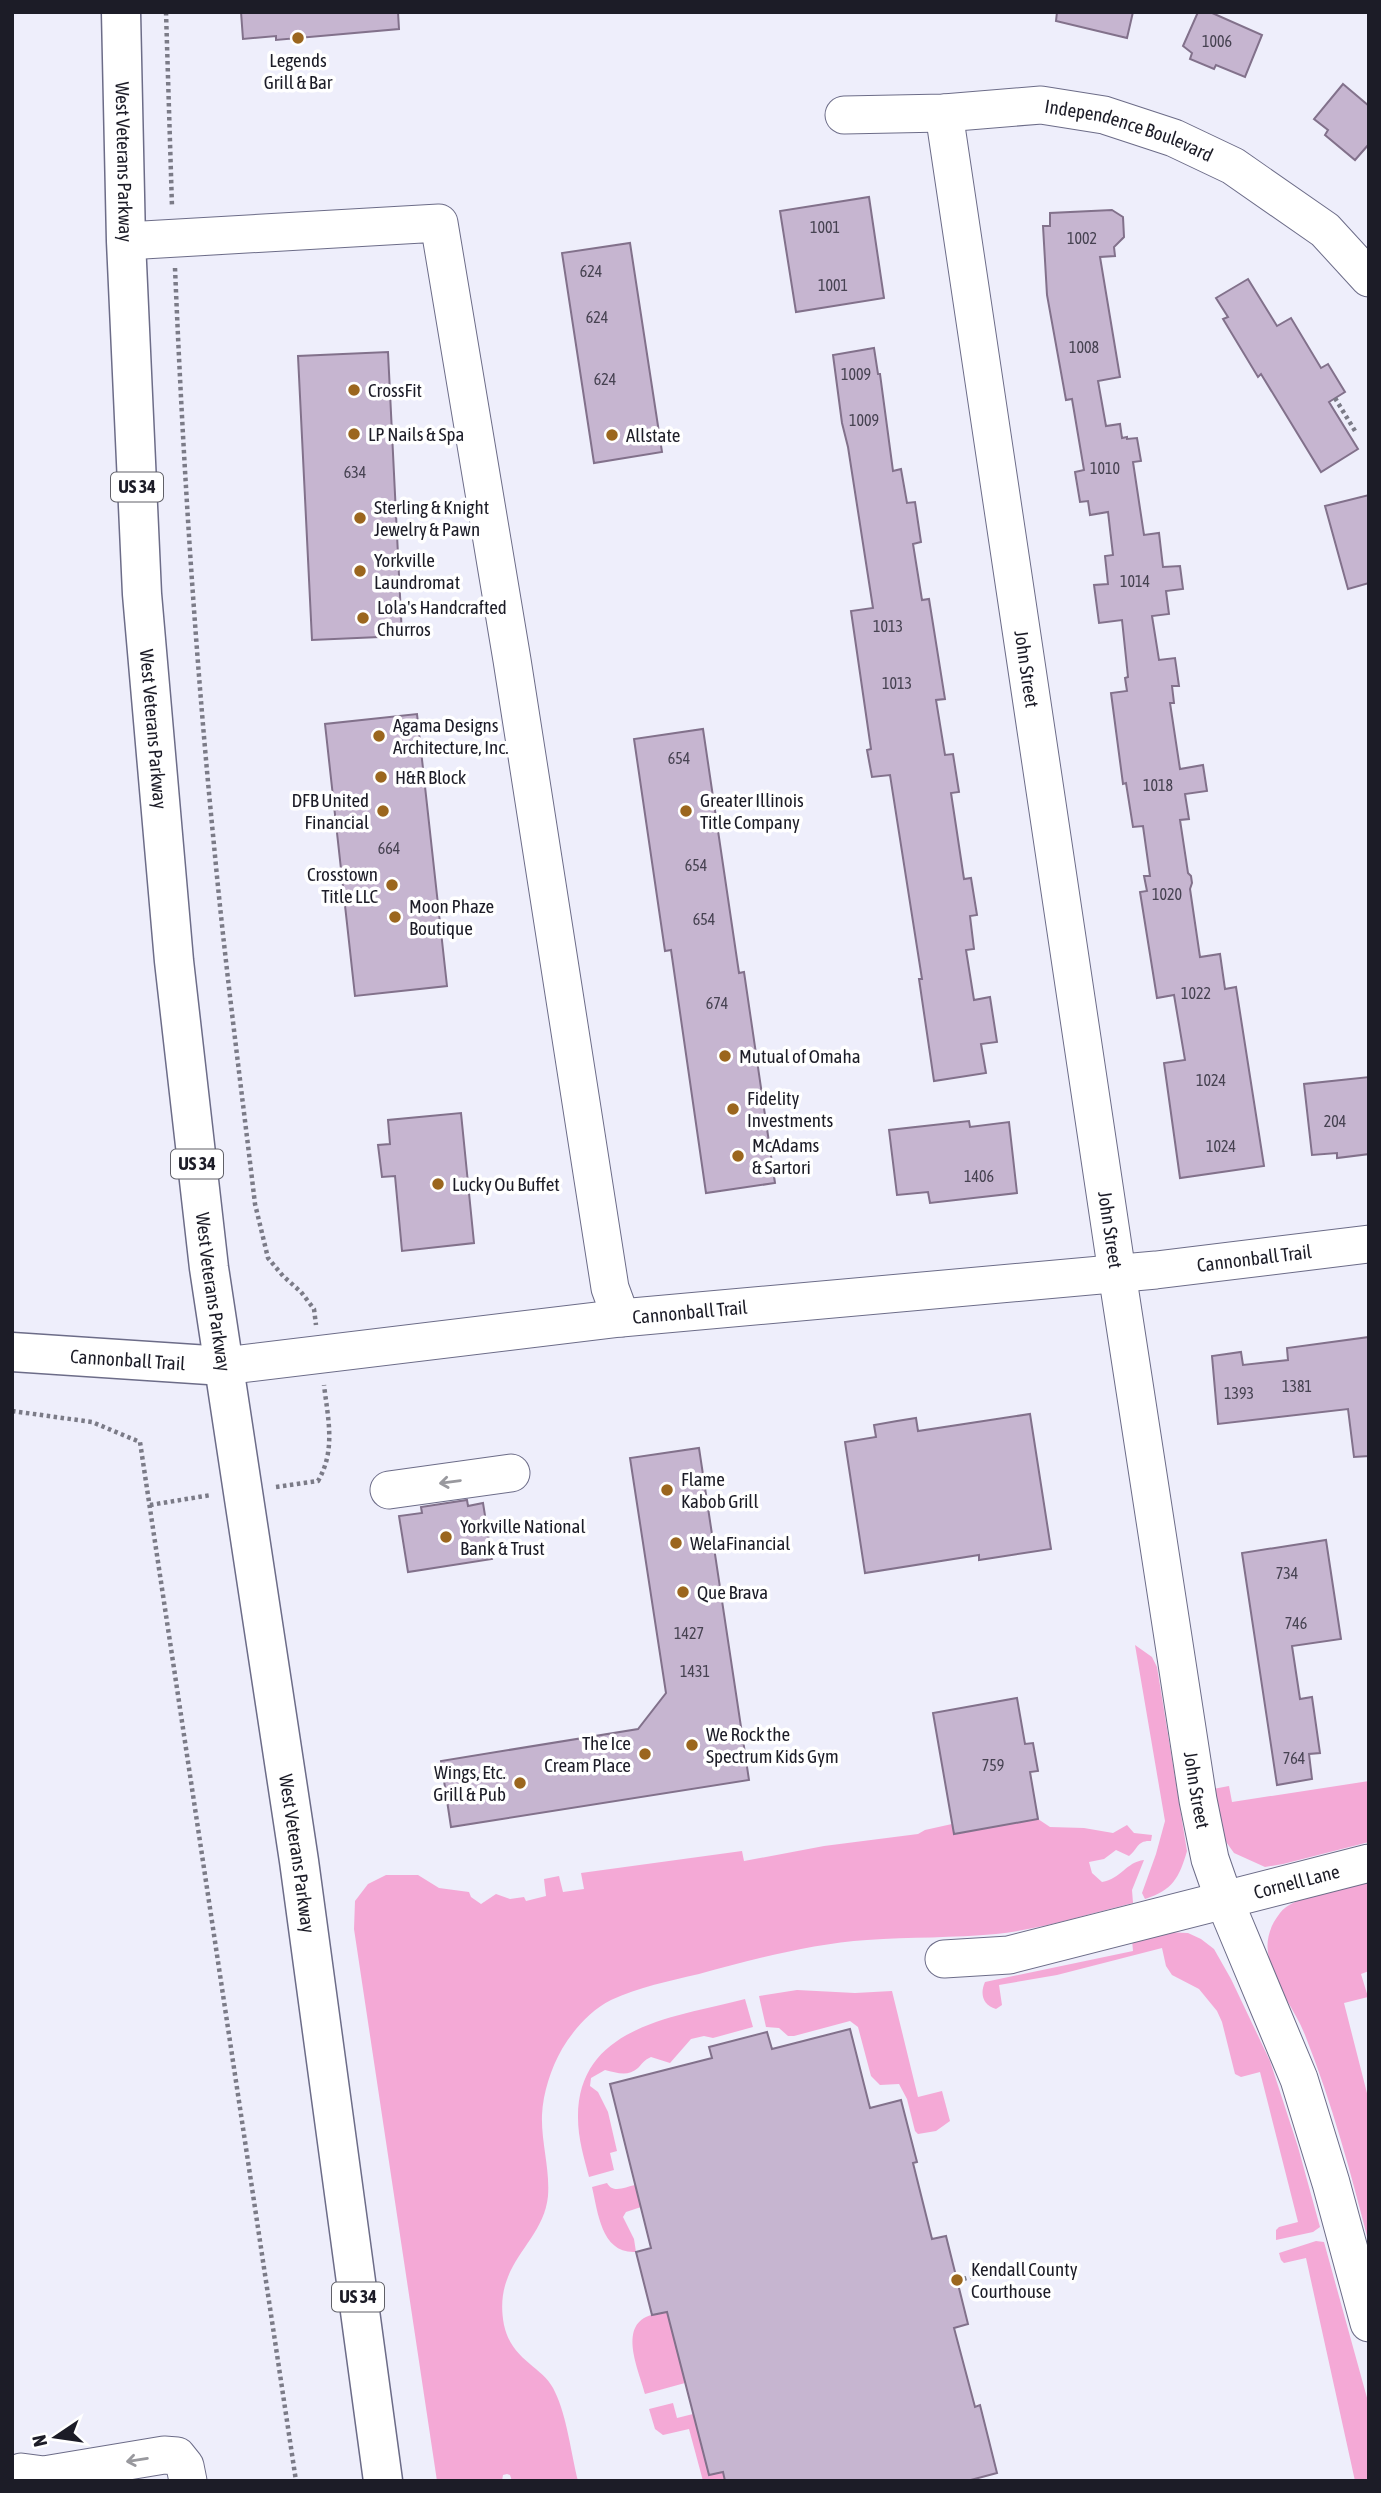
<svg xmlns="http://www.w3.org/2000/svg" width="1381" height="2493" font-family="'Asap Condensed',sans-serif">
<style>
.green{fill:#f4a9d6}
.building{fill:#c6b5d0;stroke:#82718b;stroke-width:2}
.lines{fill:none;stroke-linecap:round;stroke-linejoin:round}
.minor-casing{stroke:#6c6c88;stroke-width:39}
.major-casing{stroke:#6c6c88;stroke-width:41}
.path{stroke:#7b7b87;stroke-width:4.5;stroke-dasharray:3.5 3.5;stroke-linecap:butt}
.minor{stroke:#fff;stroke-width:37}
.major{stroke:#fff;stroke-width:38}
.oneway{stroke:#99999e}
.poi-dot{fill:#9b661e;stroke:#fff;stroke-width:2.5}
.labels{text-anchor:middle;stroke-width:7;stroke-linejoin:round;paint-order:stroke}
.number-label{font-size:16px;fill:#464251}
.shield{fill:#fff;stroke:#606068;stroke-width:2}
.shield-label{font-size:18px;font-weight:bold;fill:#1c1c27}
.poi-label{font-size:19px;fill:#1c1c27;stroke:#fff;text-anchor:start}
.street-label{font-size:19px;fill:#1c1c27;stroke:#fff}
</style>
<rect width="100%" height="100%" fill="#eeeefb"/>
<g class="green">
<path d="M1135 1645 1152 1657 1157 1667 1187 1851C1179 1878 1173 1890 1145 1899L1142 1893 1156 1854 1165 1821Z"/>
<path d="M1369 1781V1842L1283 1864 1265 1867 1234 1853 1224 1839 1213 1789 1229 1786 1232 1802Z"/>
<path d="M1038 1819 1050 1827 1084 1828 1113 1833 1127 1825 1134 1833 1152 1835 1151 1841C1137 1840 1138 1849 1129 1856L1116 1850 1104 1859 1089 1862 1092 1873 1102 1882C1121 1879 1126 1862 1144 1860L1132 1890 1133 1903C1088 1914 1042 1929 996 1934 954 1938 910 1937 867 1940 810 1944 754 1959 699 1974 669 1981 639 1987 611 2000 591 2010 574 2029 562 2049 551 2068 543 2093 542 2115 541 2142 550 2168 548 2196 543 2245 492 2262 504 2325 512 2362 545 2367 555 2392 567 2417 571 2453 578 2481H512L510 2475 507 2474 503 2475 502 2481H437L354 1929 355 1901 368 1884 386 1875H418L439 1888 469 1892 471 1897 481 1904 496 1894 510 1899 524 1897 526 1901 546 1896 544 1879 559 1876 563 1892 584 1889 581 1873 742 1851 744 1861 824 1846 918 1834 925 1830 952 1824 954 1834Z"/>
<path d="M1369 1882V1971L1361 1974 1368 1997 1344 2003 1369 2101V2244C1351 2173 1332 2103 1305 2035 1295 2009 1274 1986 1269 1958 1265 1942 1269 1927 1280 1913 1293 1895 1346 1888 1369 1882Z"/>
<path d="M1165 1932 1188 1933 1201 1939 1214 1949 1231 1979 1270 2061 1298 2147 1320 2227 1313 2232 1276 2240V2230L1279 2227 1298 2222 1260 2072 1241 2077 1235 2074 1222 2022 1217 2011 1199 1989 1172 1975 1166 1966 1162 1948 1057 1975 999 1985 1002 2005 996 2009C982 2005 980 1993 985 1982L1133 1951 1132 1940Z"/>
<path d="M797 1990 855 1993 892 1991 918 2097 942 2091 950 2121 936 2131 918 2134 915 2131 907 2099 899 2084 880 2085 871 2076 858 2027 850 2021 794 2036H788L779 2028 766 2027 759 1996Z"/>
<path d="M745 1999 753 2027 713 2038 704 2036 691 2039 670 2063 651 2057C644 2060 643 2063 638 2068 628 2077 617 2073 605 2070L591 2078 590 2086 598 2092 608 2112 617 2151 610 2153 614 2170 589 2177C584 2158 578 2138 578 2118 577 2025 677 2017 745 1999Z"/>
<path d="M607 2183C613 2194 625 2187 635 2185L641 2207 626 2212 623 2217 634 2239 636 2252C601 2254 598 2212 592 2187Z"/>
<path d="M1316 2241 1324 2242 1369 2405V2481H1355L1306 2258 1284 2263 1281 2260 1279 2253Z"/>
<path d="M667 2312 685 2383 645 2394C640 2373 619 2330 646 2317 652 2314 661 2313 667 2312Z"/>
<path d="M673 2403 677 2418 693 2414 709 2475 723 2472 725 2481H703L689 2429 663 2435 655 2429 649 2409Z"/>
</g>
<g class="building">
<path d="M241 12H398L399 29 276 40V36L243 39Z"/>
<path d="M1057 12H1133L1127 38 1056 21Z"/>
<path d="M1198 12H1210L1262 35 1245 77 1216 65 1214 69 1190 59 1192 53 1183 46Z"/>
<path d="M1343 84 1369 106V144L1355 160 1325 135 1328 130 1314 119Z"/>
<path d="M869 197 884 298 796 312 780 211Z"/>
<path d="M1112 210 1123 217 1124 237 1114 247 1115 256 1100 257 1120 377 1098 381 1106 426 1120 424 1122 438 1127 437V439L1137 438 1141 461 1133 462 1144 535 1159 533 1163 567 1180 566 1183 589 1166 591 1169 614 1152 616 1159 660 1175 658 1179 686H1172L1174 703H1170L1180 769 1203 765 1207 791 1185 794 1189 819 1180 820 1188 873 1191 876 1192 883 1190 889 1200 957 1220 954 1225 989 1236 987 1264 1166 1180 1178 1164 1063 1185 1060 1174 995 1157 998 1140 892 1147 891 1144 876H1150L1143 826 1133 827 1126 783 1123 784 1111 693 1127 691 1125 678 1128 677 1122 620 1099 623 1094 585 1108 584 1105 556 1113 555 1108 512 1090 515 1088 501 1080 502 1075 472 1084 470 1072 399 1066 400 1047 295 1043 226H1050V213Z"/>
<path d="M630 243 662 452 594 463 562 253Z"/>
<path d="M1248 279 1277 326 1291 318 1321 368 1328 364 1345 392 1329 402 1358 449 1321 472 1261 374 1258 377 1223 319 1228 317 1216 298Z"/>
<path d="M874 348 878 374H880L893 471 901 469 907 503 915 502 921 542 913 544 922 600 929 599 945 699 936 700 945 755 953 754 959 792 951 793 956 826 964 879 971 878 977 915 970 916 974 949 966 950 974 1000 990 997 997 1042 981 1044 986 1073 934 1081 919 979H922L890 775 872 777 867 750 871 749 851 611 873 608 848 447 842 423 833 355Z"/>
<path d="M388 352 402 636 312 640 298 356Z"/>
<path d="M1369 495V583L1348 589 1325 506Z"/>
<path d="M417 714 447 986 355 996 325 724Z"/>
<path d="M703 729 739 973 744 972 775 1183 706 1193 671 950 665 951 634 739Z"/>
<path d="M1369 1077V1154L1337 1158V1153L1312 1155 1304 1084Z"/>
<path d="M461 1113 474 1243 402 1251 395 1176 382 1177 378 1145 390 1144 388 1120Z"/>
<path d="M969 1121 970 1127 1009 1122 1017 1193 930 1203 928 1192 897 1195 889 1130Z"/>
<path d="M1369 1337V1456L1354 1457 1348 1409 1218 1424 1212 1356 1241 1352 1243 1365 1288 1360 1287 1348Z"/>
<path d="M1030 1414 1051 1549 979 1560V1555L865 1573 845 1442 876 1437 874 1425 897 1421 916 1418 918 1431Z"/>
<path d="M699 1448 749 1780 451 1827 441 1761 638 1729 666 1693 630 1458Z"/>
<path d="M467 1500 468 1506 483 1503 492 1559 408 1572 399 1516 422 1513 421 1507Z"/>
<path d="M1326 1540 1341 1639 1292 1646 1300 1699 1312 1697 1320 1753 1309 1754 1312 1779 1277 1785 1242 1553Z"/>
<path d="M1017 1698 1025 1744 1033 1743 1038 1771 1030 1772 1038 1819 954 1834 933 1713Z"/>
<path d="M850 2029 870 2108 901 2100 917 2162 913 2163 932 2239 946 2236 968 2324 954 2328 975 2407 980 2405 997 2473 967 2481H725L723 2472 709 2475 667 2312 652 2315 636 2252 651 2248 610 2084 712 2058 709 2047 767 2032 772 2049Z"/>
</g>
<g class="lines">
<g class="minor-casing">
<g id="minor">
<path id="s1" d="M944 113 1117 1273 1198 1800 1210 1859 1225 1902 1299 2079 1331 2183 1369 2323"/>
<path id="s2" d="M844 115 944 113 1041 105 1104 115 1174 138 1233 166 1325 230 1369 278"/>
<path d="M126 241 439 223 512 660 610 1288 621 1318"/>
<path id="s3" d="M224 1366 621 1318 1156 1270 1369 1244"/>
<path d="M389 1490 511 1473"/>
<path id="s4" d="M944 1959 1009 1955 1369 1863"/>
<path d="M21 2472 44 2475 164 2455 177 2456 185 2466 188 2481"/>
</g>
</g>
<g class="major-casing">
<g id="major">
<path id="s5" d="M121 12 126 241 142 594 174 961 209 1268 299 1861 383 2481"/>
<path id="s6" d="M12 1352 224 1366"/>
</g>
</g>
<g class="path">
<path d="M166 12 172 207"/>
<path d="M175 268C183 461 195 653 214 845 225 965 241 1085 255 1204L268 1258 283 1276 301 1292 314 1309 316 1325"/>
<path d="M1335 398 1355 431"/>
<path d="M12 1411 92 1422 140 1442 296 2481"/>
<path d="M276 1487 318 1481C336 1450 328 1419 324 1385"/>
<path d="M150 1505 211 1495"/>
<path d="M963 2279 992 2271"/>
</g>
<use href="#minor" class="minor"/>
<use href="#major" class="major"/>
</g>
<defs><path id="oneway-shaft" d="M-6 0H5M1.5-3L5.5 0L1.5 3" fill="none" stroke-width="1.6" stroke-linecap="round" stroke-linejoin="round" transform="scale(1.75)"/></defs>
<g class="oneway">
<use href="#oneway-shaft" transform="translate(450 1482) rotate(172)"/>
<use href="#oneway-shaft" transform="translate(137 2460) rotate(171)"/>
</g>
<g class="poi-dot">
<circle cx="298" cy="38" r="7"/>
<circle cx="354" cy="390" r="7"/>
<circle cx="354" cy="434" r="7"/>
<circle cx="612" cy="435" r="7"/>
<circle cx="360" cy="518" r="7"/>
<circle cx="360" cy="571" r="7"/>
<circle cx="363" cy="618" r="7"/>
<circle cx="379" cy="736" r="7"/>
<circle cx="381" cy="777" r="7"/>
<circle cx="383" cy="811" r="7"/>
<circle cx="686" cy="811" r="7"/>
<circle cx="392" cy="885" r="7"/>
<circle cx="395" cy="917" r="7"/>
<circle cx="725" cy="1056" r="7"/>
<circle cx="733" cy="1109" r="7"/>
<circle cx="738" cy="1156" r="7"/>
<circle cx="438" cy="1184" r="7"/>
<circle cx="667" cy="1490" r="7"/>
<circle cx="446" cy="1537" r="7"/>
<circle cx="676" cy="1543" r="7"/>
<circle cx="683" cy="1592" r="7"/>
<circle cx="692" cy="1745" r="7"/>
<circle cx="645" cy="1754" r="7"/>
<circle cx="520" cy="1783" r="7"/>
<circle cx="957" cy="2280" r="7"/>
</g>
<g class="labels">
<g class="number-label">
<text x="1217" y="47">1006</text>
<text x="825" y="233">1001</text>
<text x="1082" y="244">1002</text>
<text x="591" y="277">624</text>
<text x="833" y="291">1001</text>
<text x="597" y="323">624</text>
<text x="1084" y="353">1008</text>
<text x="856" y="380">1009</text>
<text x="605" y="385">624</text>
<text x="864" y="426">1009</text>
<text x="1105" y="474">1010</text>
<text x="355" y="478">634</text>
<text x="1135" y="587">1014</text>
<text x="888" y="632">1013</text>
<text x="897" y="689">1013</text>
<text x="679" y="764">654</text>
<text x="1158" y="791">1018</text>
<text x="389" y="854">664</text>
<text x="696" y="871">654</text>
<text x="1167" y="900">1020</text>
<text x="704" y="925">654</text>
<text x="1196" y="999">1022</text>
<text x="717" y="1009">674</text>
<text x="1211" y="1086">1024</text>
<text x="1335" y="1127">204</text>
<text x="1221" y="1152">1024</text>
<text x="979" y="1182">1406</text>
<text x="1297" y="1392">1381</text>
<text x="1239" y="1399">1393</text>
<text x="1287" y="1579">734</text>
<text x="1296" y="1629">746</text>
<text x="689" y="1639">1427</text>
<text x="695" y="1677">1431</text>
<text x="1294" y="1764">764</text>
<text x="993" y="1771">759</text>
</g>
<g class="shield">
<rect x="111" y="472.5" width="52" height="29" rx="5"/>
<rect x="171" y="1149.5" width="52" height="29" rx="5"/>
<rect x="332" y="2282.5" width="52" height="29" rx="5"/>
</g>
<g class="shield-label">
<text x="137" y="493">US 34</text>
<text x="197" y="1170">US 34</text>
<text x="358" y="2303">US 34</text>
</g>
<g class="poi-label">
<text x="298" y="67" text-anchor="middle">Legends<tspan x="298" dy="22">Grill &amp; Bar</tspan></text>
<text x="368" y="397">CrossFit</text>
<text x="368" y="441">LP Nails &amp; Spa</text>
<text x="626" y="442">Allstate</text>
<text x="374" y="514">Sterling &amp; Knight<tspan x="374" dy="22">Jewelry &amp; Pawn</tspan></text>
<text x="374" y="567">Yorkville<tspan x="374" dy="22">Laundromat</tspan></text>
<text x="377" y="614">Lola's Handcrafted<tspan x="377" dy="22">Churros</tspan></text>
<text x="393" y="732">Agama Designs<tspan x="393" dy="22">Architecture, Inc.</tspan></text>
<text x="395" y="784">H&amp;R Block</text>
<text x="369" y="807" text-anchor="end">DFB United<tspan x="369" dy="22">Financial</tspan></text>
<text x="700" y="807">Greater Illinois<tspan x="700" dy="22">Title Company</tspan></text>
<text x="378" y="881" text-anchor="end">Crosstown<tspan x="378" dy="22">Title LLC</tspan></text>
<text x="409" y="913">Moon Phaze<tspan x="409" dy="22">Boutique</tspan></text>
<text x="739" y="1063">Mutual of Omaha</text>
<text x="747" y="1105">Fidelity<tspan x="747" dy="22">Investments</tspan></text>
<text x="752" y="1152">McAdams<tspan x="752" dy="22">&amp; Sartori</tspan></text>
<text x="452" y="1191">Lucky Ou Buffet</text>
<text x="681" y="1486">Flame<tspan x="681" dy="22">Kabob Grill</tspan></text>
<text x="460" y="1533">Yorkville National<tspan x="460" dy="22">Bank &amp; Trust</tspan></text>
<text x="690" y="1550">WelaFinancial</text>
<text x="697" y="1599">Que Brava</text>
<text x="706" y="1741">We Rock the<tspan x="706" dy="22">Spectrum Kids Gym</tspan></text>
<text x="631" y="1750" text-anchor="end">The Ice<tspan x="631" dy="22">Cream Place</tspan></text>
<text x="506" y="1779" text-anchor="end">Wings, Etc.<tspan x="506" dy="22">Grill &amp; Pub</tspan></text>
<text x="971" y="2276">Kendall County<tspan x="971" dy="22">Courthouse</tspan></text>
</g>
<g class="street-label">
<text dy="7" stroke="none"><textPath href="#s2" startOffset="289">Independence Boulevard</textPath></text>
<text dy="7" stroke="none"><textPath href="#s5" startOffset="150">West Veterans Parkway</textPath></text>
<text dy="7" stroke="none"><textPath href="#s1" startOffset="562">John Street</textPath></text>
<text dy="7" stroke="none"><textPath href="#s5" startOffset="718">West Veterans Parkway</textPath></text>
<text dy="7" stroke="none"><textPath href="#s1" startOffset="1129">John Street</textPath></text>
<text dy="7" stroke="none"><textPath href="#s3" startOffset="1036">Cannonball Trail</textPath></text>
<text dy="7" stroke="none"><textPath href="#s5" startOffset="1284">West Veterans Parkway</textPath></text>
<text dy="7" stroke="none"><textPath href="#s3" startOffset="469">Cannonball Trail</textPath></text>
<text dy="7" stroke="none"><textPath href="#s6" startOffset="116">Cannonball Trail</textPath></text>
<text dy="7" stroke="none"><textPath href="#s1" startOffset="1696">John Street</textPath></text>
<text dy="7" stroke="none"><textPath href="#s5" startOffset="1852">West Veterans Parkway</textPath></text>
<text dy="7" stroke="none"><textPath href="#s4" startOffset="362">Cornell Lane</textPath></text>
</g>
</g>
<rect width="1381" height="2493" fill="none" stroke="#1c1c27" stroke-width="28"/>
<g transform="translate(56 2437) rotate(257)" stroke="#ffffff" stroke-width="5" paint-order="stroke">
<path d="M0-5L12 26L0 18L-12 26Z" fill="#1c1c27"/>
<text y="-10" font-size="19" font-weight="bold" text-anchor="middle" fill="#1c1c27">N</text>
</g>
</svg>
